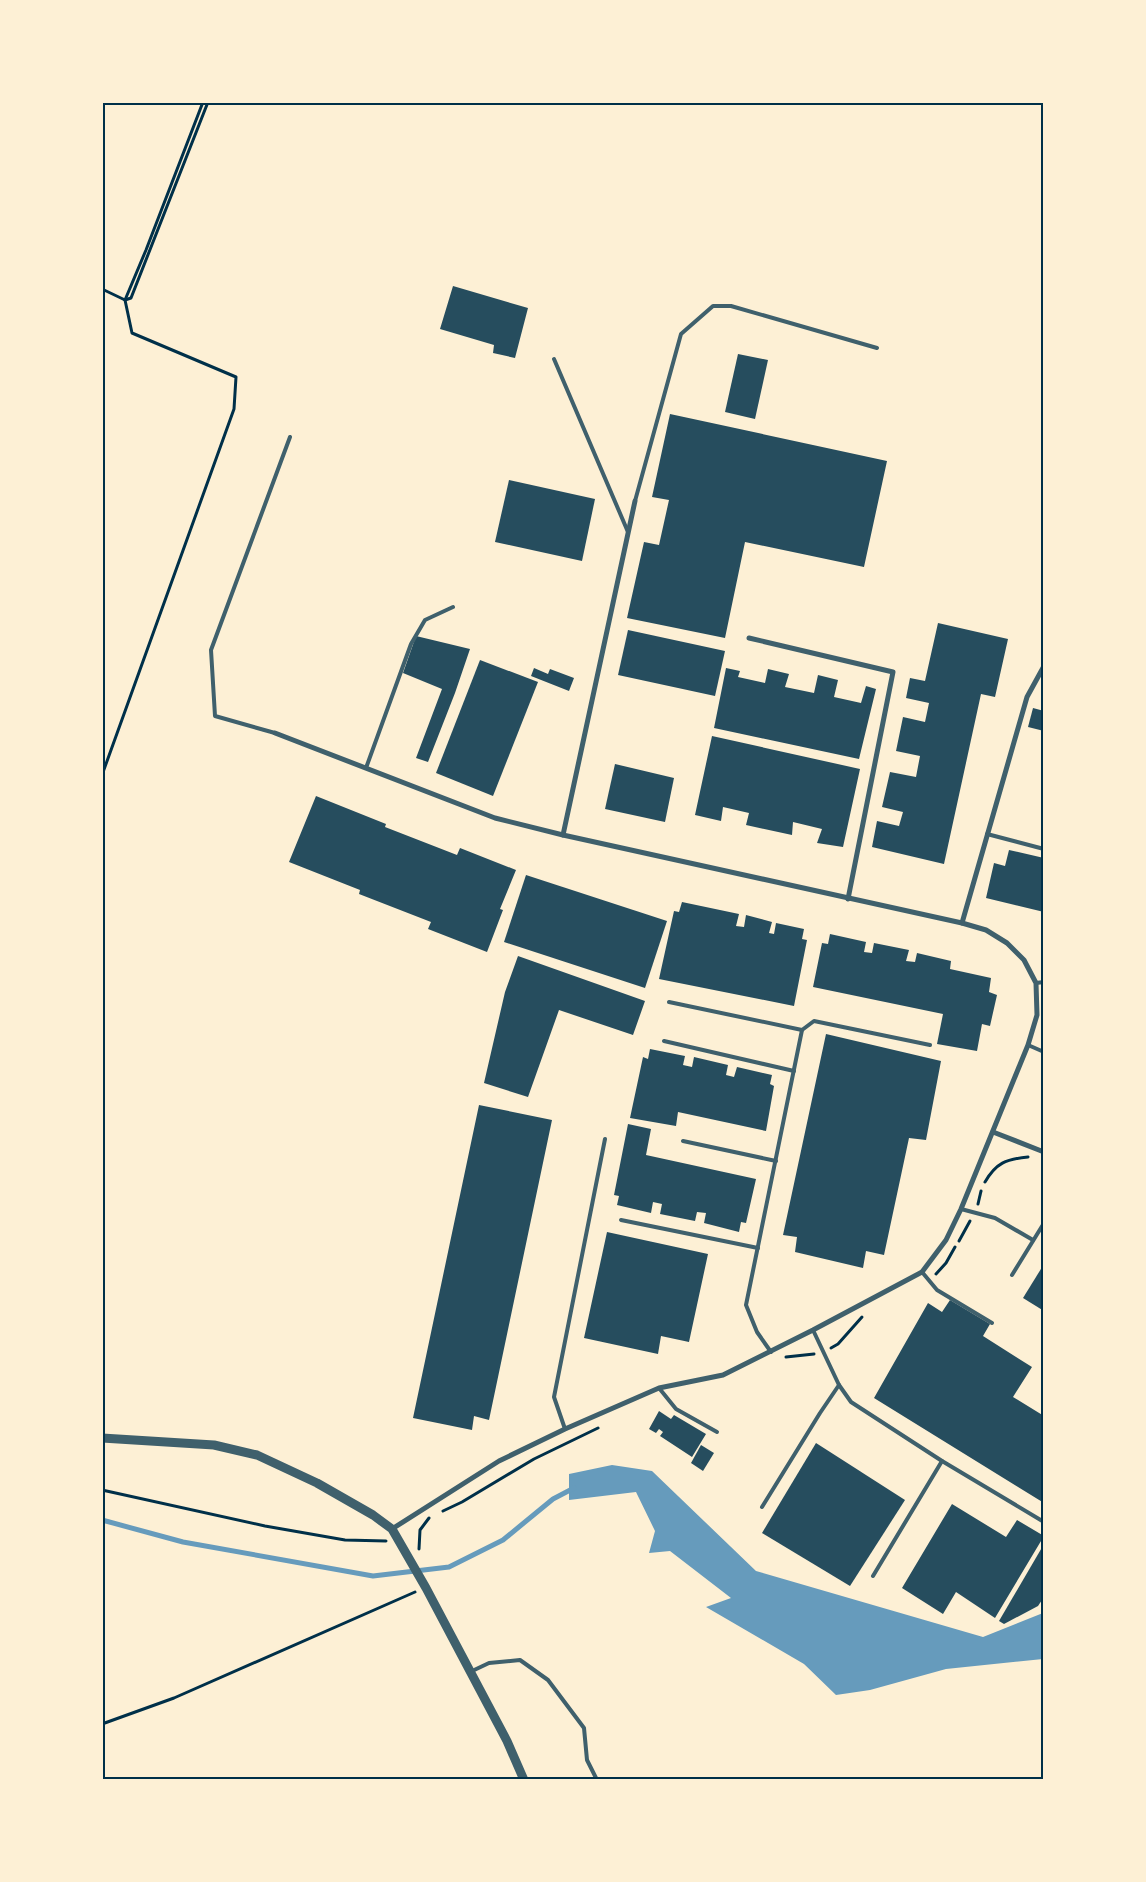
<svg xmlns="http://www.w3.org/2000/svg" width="1146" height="1882" font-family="Raleway,sans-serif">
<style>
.water{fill:#669bbc}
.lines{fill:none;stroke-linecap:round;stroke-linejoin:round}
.stream{stroke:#669bbc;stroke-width:5}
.building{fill:#264d5e}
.path{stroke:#003049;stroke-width:3}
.service{stroke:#3f606c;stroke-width:4}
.minor{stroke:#3f606c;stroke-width:5}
.tertiary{stroke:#3f606c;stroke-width:9}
.neatline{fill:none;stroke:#003049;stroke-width:2}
</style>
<rect width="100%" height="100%" fill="#fdf0d5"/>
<path class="water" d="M612 1465 652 1471 756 1571 983 1637 1043 1613V1659L946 1669 870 1690 836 1695 804 1664 706 1607 731 1598 670 1551 649 1553 655 1531 636 1492 569 1500V1474Z"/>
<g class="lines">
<path class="stream" d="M102 1520 183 1542 373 1576 449 1567 503 1540 553 1499 574 1488"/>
</g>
<g class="building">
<path d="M453 286 528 308 515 358 493 353 494 345 440 329Z"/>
<path d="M738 354 768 360 755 419 725 412Z"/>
<path d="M670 414 887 461 864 567 745 542 725 638 627 618 644 542 659 545 669 500 652 497Z"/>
<path d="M509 480 595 499 582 561 495 542Z"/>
<path d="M938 623 1008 639 995 697 981 694 944 864 872 847 877 821 899 826 903 812 882 807 890 772 916 777 920 756 896 751 903 717 925 722 929 703 906 698 910 678 925 681Z"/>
<path d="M628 630 725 651 715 696 618 675Z"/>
<path d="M416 636 470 649 455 693 428 762 416 758 442 689 403 673Z"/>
<path d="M480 660 538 682 493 796 436 773Z"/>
<path d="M534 668 548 674 550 669 574 678 569 691 531 676Z"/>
<path d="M726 668 740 671 738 677 765 683 768 669 789 674 785 687 814 693 818 675 838 680 834 697 861 703 866 686 876 689 859 759 714 728Z"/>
<path d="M1033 708 1044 711V731L1028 727Z"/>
<path d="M712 736 860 769 843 847 817 843 822 829 793 822 792 835 746 825 749 813 723 807 721 821 695 815Z"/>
<path d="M615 764 674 778 665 822 605 809Z"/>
<path d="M316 796 386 824 385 827 457 855 460 848 516 870 500 909 503 910 487 952 428 929 431 922 359 894 360 890 289 862Z"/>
<path d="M1009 850 1044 858V912L986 898 994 863 1005 866Z"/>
<path d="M526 875 667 921 645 988 504 942Z"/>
<path d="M682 902 739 914 736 926 744 927 746 915 772 922 769 933 774 934 776 923 804 929 802 939 807 940 794 1006 659 979 674 911 679 912Z"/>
<path d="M830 934 866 942 864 952 872 953 874 943 909 950 906 961 915 962 917 953 951 961 950 969 991 978 989 992 997 995 990 1026 982 1024 977 1051 937 1044 943 1014 813 987 822 943 828 944Z"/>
<path d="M518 956 645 1001 633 1035 559 1010 528 1097 484 1083 505 992Z"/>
<path d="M826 1034 941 1061 926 1140 909 1138 884 1255 866 1251 863 1268 795 1252 797 1237 783 1235Z"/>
<path d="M650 1049 685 1056 683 1065 692 1067 694 1057 728 1065 726 1075 734 1077 737 1067 772 1075 770 1084 774 1086 766 1131 678 1112 676 1126 630 1118 643 1057 648 1059Z"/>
<path d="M479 1105 552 1120 489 1420 474 1416 472 1430 413 1418Z"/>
<path d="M628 1124 651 1129 646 1155 756 1179 746 1223 741 1222 739 1232 704 1223 706 1213 697 1212 695 1221 660 1214 662 1204 653 1202 651 1213 617 1205 619 1196 614 1195Z"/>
<path d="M607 1232 708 1254 689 1342 661 1336 658 1354 584 1338Z"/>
<path d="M1044 1264V1311L1023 1298Z"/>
<path d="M950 1300 990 1324 983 1336 1032 1367 1013 1397 1044 1416V1503L874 1398 928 1303 942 1312Z"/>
<path d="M659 1411 671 1419 674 1415 706 1434 692 1457 660 1436 663 1432 659 1429 656 1433 649 1429Z"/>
<path d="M816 1443 905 1500 850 1586 762 1533Z"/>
<path d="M701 1445 714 1453 703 1471 691 1463Z"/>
<path d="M952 1504 1006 1537 1017 1520 1044 1536 995 1618 956 1592 943 1614 902 1588Z"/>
<path d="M1044 1544V1597L1038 1606 1004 1624 999 1621Z"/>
</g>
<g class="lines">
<g class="path">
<path d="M102 289 125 300"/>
<path d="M125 300 131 298 208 102"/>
<path d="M102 775 234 409 236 377 132 333 125 300 146 250 203 102"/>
<path d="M985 1182C996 1163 1006 1159 1028 1157"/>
<path d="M978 1204 981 1191"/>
<path d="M959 1241 970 1221"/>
<path d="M936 1274 946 1263 955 1247"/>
<path d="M831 1348 838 1344 862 1317"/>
<path d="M786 1357 814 1354"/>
<path d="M102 1490 265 1526 345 1540 386 1541"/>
<path d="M443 1511 462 1502 534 1459 598 1428"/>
<path d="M419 1549 420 1530 429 1518"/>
<path d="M102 1724 174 1698 415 1592"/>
</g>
<g class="service">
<path d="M554 359 628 532"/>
<path d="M635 501 681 334 713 306H731L877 348"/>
<path d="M275 733 215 716 211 650 290 437"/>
<path d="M366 768 411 644 425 620 453 607"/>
<path d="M987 834 1044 849"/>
<path d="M1036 983 1044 982"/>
<path d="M669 1002 802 1030"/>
<path d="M664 1041 794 1071"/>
<path d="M1028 1045 1044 1052"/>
<path d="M683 1141 776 1161"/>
<path d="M961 1209 995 1218 1033 1240"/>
<path d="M621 1220 758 1248"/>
<path d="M922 1272 937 1290 992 1323"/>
<path d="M1012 1275 1044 1223"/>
<path d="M813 1330 839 1385 851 1402 942 1461 1044 1522"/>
<path d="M771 1352 757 1332 746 1305 802 1030 814 1021 930 1045"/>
<path d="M659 1388 676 1409 717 1432"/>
<path d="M565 1429 554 1397 605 1139"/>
<path d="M762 1507 820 1413 839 1385"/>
<path d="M873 1576 942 1461"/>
<path d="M470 1672 489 1663 520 1660 548 1680 584 1728 587 1760 597 1780"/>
</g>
<g class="minor">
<path d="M749 638 893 672 848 899"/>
<path d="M275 733 495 818 563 835 962 923 986 930 1007 943 1024 960 1036 983 1037 1015 1028 1045 961 1209 946 1240 922 1272 813 1330 723 1375 659 1388 565 1429 499 1461 392 1529"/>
<path d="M563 835 635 501"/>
<path d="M962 923 1027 697 1044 666"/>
<path d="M993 1132 1044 1152"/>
</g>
<path class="tertiary" d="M102 1438 214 1445 257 1455 317 1483 373 1515 392 1529 426 1588 507 1741 524 1780"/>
</g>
<rect width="1146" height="1882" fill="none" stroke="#fdf0d5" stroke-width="208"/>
<rect x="104" y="104" width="938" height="1674" class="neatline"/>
</svg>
